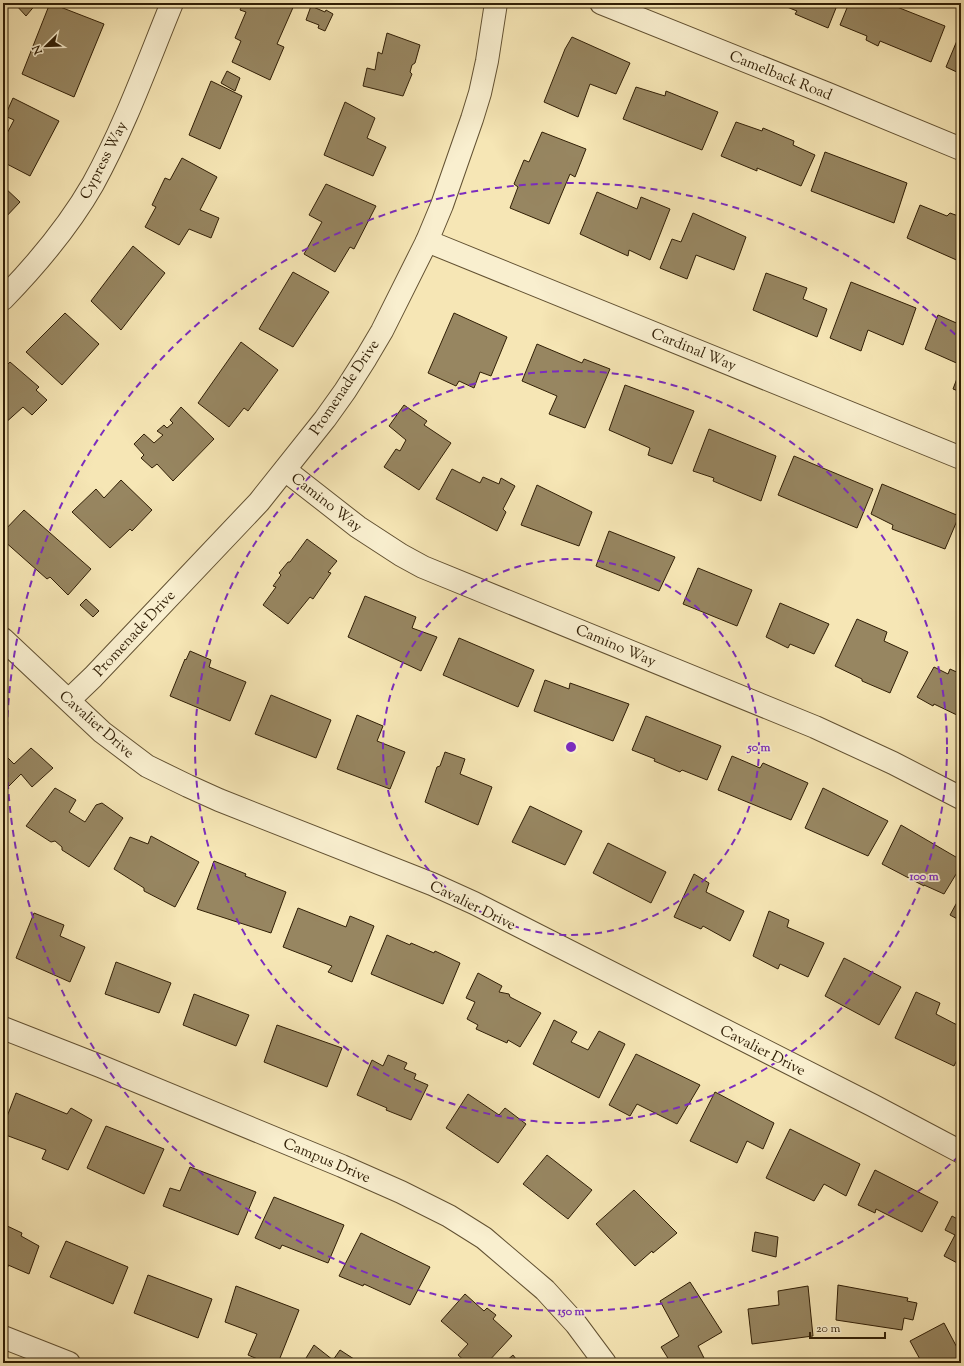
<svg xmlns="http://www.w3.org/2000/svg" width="964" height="1366" font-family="'Sorts Mill Goudy',serif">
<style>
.building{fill:#978661;stroke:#311f06}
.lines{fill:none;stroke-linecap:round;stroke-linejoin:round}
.street-casing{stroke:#625132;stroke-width:24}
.street{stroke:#f9efcf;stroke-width:22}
.ring{fill:none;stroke:#7b2cbf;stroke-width:2;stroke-dasharray:7 5}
.labels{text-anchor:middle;stroke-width:3.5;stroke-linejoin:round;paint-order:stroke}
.street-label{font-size:15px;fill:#311f06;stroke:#f9efcf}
.centre{fill:#7b2cbf;stroke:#f9efcf;stroke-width:2}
.ring-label{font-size:12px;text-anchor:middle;font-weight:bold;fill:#7b2cbf;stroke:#f9efcf;stroke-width:3.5;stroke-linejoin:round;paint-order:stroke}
</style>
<rect width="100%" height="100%" fill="#f6e6b5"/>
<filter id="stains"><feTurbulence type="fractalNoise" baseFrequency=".005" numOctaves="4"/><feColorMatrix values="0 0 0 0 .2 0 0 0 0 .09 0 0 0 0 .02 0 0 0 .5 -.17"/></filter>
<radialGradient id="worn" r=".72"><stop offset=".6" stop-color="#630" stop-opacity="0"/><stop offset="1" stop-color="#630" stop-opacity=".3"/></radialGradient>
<g class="building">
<path d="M16 3H37L26 16 15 4Z"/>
<path d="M50 3 104 24 74 97 22 74Z"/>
<path d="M243 3H295L277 44 284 47 270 80 232 62 241 41 235 38 246 12 240 10Z"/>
<path d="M777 3H838L828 28 795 14 797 11Z"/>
<path d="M849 3H887L945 26 931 62 880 41 878 46 866 40 867 36 840 25Z"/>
<path d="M311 6 325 12 326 10 333 14 325 31 318 28 319 25 306 20Z"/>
<path d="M961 31V74L946 67Z"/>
<path d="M387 33 420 45 415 63 412 65 410 72 412 74 403 96 363 86 367 68 375 70 378 52 382 54Z"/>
<path d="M572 37 630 63 616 94 590 84 578 117 544 102 565 49Z"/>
<path d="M227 71 240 78 235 91 221 83Z"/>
<path d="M211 81 242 96 220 149 189 135Z"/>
<path d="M636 87 665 96 666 91 718 112 702 150 623 119Z"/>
<path d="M13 98 59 121 30 176 3 162V141L14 120 5 116Z"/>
<path d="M345 102 375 118 367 138 386 147 373 176 324 155Z"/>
<path d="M736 122 762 131 763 128 794 141 793 145 815 155 801 186 757 168V171L721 156Z"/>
<path d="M542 132 586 149 575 177 570 174 549 224 510 208 518 187 514 184 524 160 529 162Z"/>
<path d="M825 152 907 183 894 223 811 191Z"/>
<path d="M182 158 217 177 200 210 219 218 211 238 189 229 179 245 145 227 156 207 152 205 165 178 170 180Z"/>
<path d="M326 184 376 206 354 249 350 247 335 272 304 254 322 222 309 215Z"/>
<path d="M3 186 20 202 3 220Z"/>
<path d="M597 192 637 209 641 197 670 209 650 260 629 250 628 256 580 234Z"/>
<path d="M920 205 947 216 950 213 961 217V262L907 238Z"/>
<path d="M693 213 746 237 734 270 696 255 687 279 660 268 672 239 681 242Z"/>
<path d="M133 246 165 273 121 330 91 301Z"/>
<path d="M293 272 329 292 293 347 259 329Z"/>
<path d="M766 273 807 288 803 299 827 309 817 337 753 310Z"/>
<path d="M851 282 916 308 903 345 868 330 861 351 830 338Z"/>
<path d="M65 313 99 344 62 385 26 352Z"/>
<path d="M454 313 507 337 491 376 480 372 474 388 459 381 456 386 428 373Z"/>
<path d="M938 315 961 325V365L925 349Z"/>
<path d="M241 342 278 370 248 411 244 408 229 427 198 403Z"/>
<path d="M537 344 582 363 584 359 610 369 585 428 549 414 557 396 522 381Z"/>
<path d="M10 362 39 387 36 390 47 400 32 415 23 407 3 425V369Z"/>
<path d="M961 368V392L953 389Z"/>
<path d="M625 385 694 411 672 464 648 455 650 448 609 430Z"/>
<path d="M404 405 427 421 424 425 451 443 419 490 384 467 396 449 400 451 406 440 389 426Z"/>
<path d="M181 407 214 439 173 481 157 464 152 468 141 458 144 455 134 444 144 434 154 443 163 435 157 431 164 425 167 428 173 423 170 420Z"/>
<path d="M709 429 776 456 761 501 713 481 714 478 693 471Z"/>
<path d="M794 456 873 489 857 528 778 495Z"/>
<path d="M452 469 480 483 483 477 499 484 501 478 515 486 503 509 506 512 497 531 436 499Z"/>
<path d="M121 480 152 510 132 531 130 529 110 548 72 512 96 489 104 498Z"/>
<path d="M882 484 959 516 945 549 892 529 893 525 871 514Z"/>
<path d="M537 485 592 512 579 546 521 525Z"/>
<path d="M24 510 91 569 68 595 50 577 47 579 3 540V532Z"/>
<path d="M609 531 675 557 659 591 596 566Z"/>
<path d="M307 539 337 561 328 572 331 573 313 599 310 597 288 624 263 605 276 587 273 586 281 575 279 573 288 562H290Z"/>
<path d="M698 568 752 590 737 626 683 604Z"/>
<path d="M365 596 416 617 412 628 437 637 421 671 348 637Z"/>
<path d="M86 599 99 611 93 617 80 605Z"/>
<path d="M780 603 829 624 814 654 790 644 788 648 766 637Z"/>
<path d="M857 619 887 632 884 641 908 652 890 693 862 681V679L835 666Z"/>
<path d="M459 638 534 670 518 707 443 675Z"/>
<path d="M190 651 211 660 209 667 246 682 230 721 170 696 185 659 186 660Z"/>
<path d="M934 667 948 674 950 669 961 674V717L934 704 933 706 917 697Z"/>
<path d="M545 680 569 689 570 683 629 704 613 741 534 711Z"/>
<path d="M271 695 331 720 316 758 255 734Z"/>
<path d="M357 715 383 726 377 741 405 752 390 789 337 769Z"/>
<path d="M646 716 721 746 707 780 682 770 680 772 654 761 655 759 632 750Z"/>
<path d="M31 748 53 768 32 787 21 774 3 792V753L14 764Z"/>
<path d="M445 752 465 759 460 774 492 787 478 825 425 802 437 767 440 766Z"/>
<path d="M732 756 760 768 763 763 808 783 791 820 718 790Z"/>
<path d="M55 788 76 800 69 812 85 822 96 805 102 803 123 818 89 867 62 850V847L55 841 51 842 26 826Z"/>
<path d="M823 788 888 821 868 856 805 828Z"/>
<path d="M530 806 582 831 565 865 512 842Z"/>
<path d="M901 825 961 860V866L944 894 924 885V886L882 864Z"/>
<path d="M151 836 199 862 175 907 144 891V888L114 869 130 837 148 844Z"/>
<path d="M608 843 666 872 651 903 593 873Z"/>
<path d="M214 861 246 874 245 876 286 892 271 933 197 909Z"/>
<path d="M694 874 709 883 706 892 744 911 730 941 703 926 701 929 674 917Z"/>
<path d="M961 895V921L950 915Z"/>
<path d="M298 908 346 927 350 916 374 926 352 982 328 972 332 966 283 947Z"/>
<path d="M769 911 789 920 787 927 824 943 808 977 780 964 778 969 753 956Z"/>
<path d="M34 913 64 925 60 936 85 947 70 982 16 958Z"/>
<path d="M387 935 410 945 411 943 434 953 435 951 460 963 443 1004 371 974Z"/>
<path d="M844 958 901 987 879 1025 825 996Z"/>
<path d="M116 962 171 983 159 1013 105 994Z"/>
<path d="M478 973 502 986 499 992 509 994 510 997 541 1013 520 1047 508 1040 507 1043 476 1029 478 1025 467 1019 475 1002 466 998Z"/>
<path d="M916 992 940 1003 936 1014 961 1027V1052L954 1066 895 1038Z"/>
<path d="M194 994 249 1015 236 1046 183 1025Z"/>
<path d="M554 1020 577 1032 571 1042 588 1050 599 1031 625 1044 599 1098 533 1064Z"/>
<path d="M277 1025 342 1048 327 1087 264 1062Z"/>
<path d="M636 1054 700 1085 677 1124 637 1104 630 1116 609 1105Z"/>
<path d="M388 1055 407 1063 404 1069 416 1074 414 1079 428 1085 411 1120 386 1110 387 1108 357 1095 372 1060 383 1066Z"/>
<path d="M715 1092 774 1123 763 1149 747 1141 737 1163 690 1141Z"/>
<path d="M16 1093 67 1114 71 1108 92 1120 68 1170 42 1159 46 1150 3 1134V1127Z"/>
<path d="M468 1094 499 1115 505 1108 526 1124 498 1163 446 1128Z"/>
<path d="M106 1126 164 1149 144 1194 87 1168Z"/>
<path d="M790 1129 860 1164 846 1196 824 1184 814 1201 766 1178Z"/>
<path d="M547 1155 592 1190 568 1219 523 1184Z"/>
<path d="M190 1167 256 1192 238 1235 163 1206 170 1188 180 1191Z"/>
<path d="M875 1170 938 1202 922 1232 876 1209 875 1213 858 1205Z"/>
<path d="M634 1190 677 1233 653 1253 652 1251 635 1266 596 1224Z"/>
<path d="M274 1197 344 1225 328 1263 282 1245 280 1249 255 1238Z"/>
<path d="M952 1216 961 1221V1265L944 1256 955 1235 945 1230Z"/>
<path d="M3 1224 22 1233 21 1236 39 1246 29 1274 8 1265V1267L3 1265Z"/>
<path d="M755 1232 778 1237 776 1257 752 1251Z"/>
<path d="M361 1233 430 1267 410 1305 364 1284 363 1286 339 1276Z"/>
<path d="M66 1241 128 1267 113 1304 50 1277Z"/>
<path d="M148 1275 212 1299 198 1338 134 1313Z"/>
<path d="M690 1282 722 1332 698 1346 704 1358 696 1363H671L661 1347 679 1336 660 1301Z"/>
<path d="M838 1285 908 1298 907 1301 917 1303 913 1320 904 1318 902 1330 836 1320Z"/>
<path d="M236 1286 299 1310 278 1363H267L248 1355 257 1334 225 1322Z"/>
<path d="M808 1286 813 1336 752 1344 748 1309 779 1305 778 1291Z"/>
<path d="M465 1294 484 1311 487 1308 496 1315 493 1319 512 1336 487 1363H467L458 1355 468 1344 441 1321Z"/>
<path d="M944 1323 961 1355V1363H922L910 1341Z"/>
<path d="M314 1345 333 1360 340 1350 357 1361 356 1363H303Z"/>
<path d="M513 1355 519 1363H504Z"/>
</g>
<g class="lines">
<g class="street-casing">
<g id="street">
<path d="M601 3 828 94 961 149"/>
<path d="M427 241 961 458"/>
<path d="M3 299C37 264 69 226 93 184 125 126 147 64 172 3"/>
<path d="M285 470 358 527 401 555 423 567 815 727 893 763 961 798"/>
<path d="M3 639 102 732 147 766 188 786 219 800 432 884 474 903 872 1105 961 1152"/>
<path d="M69 700 93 677 259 502 325 419 345 391 366 358 382 331 427 241 442 205 472 119 480 93 487 61 496 3"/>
<path d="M3 1028 100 1066 342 1166 401 1192 449 1216 484 1238 545 1290 576 1324 605 1363"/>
<path d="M3 1337 69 1363"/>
</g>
</g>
<use href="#street" class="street"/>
</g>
<g class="ring">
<circle cx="571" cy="747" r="188"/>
<circle cx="571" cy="747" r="376"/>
<path d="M959 1156A564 564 0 1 1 959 338"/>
</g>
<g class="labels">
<g class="street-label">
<text transform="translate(781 75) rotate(22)" y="5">Camelback Road</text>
<text transform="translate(103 160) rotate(-63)" y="5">Cypress Way</text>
<text transform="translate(694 349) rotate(22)" y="5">Cardinal Way</text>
<text transform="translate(344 387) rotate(-56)" y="5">Promenade Drive</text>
<text transform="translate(327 502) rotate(38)" y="5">Camino Way</text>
<text transform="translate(134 633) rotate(-47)" y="5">Promenade Drive</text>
<text transform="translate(616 645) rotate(23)" y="5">Camino Way</text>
<text transform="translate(97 724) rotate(41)" y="5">Cavalier Drive</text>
<text transform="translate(473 905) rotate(26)" y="5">Cavalier Drive</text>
<text transform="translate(763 1050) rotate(27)" y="5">Cavalier Drive</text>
<text transform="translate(327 1160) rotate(23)" y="5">Campus Drive</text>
</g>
</g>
<circle cx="571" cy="747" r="6" class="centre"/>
<g class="ring-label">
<text x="759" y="751">50 m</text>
<text x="924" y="880">100 m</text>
<text x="571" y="1315">150 m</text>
</g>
<rect width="964" height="1366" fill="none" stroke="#f6e6b5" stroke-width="16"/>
<rect x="4" y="4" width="956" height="1358" fill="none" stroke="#311f06" stroke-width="2"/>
<rect x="8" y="8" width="948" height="1350" fill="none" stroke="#311f06"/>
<g transform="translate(46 46) rotate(247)" stroke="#f9efcf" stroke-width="3" paint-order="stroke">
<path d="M0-3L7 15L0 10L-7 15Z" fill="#311f06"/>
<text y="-6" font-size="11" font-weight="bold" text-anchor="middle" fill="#311f06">N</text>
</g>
<path d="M810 1332v6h75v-6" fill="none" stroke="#311f06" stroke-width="2"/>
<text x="816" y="1332" font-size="12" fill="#311f06" stroke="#f9efcf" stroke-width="3" paint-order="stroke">20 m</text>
<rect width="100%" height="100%" filter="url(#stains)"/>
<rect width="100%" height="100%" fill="url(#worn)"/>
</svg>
